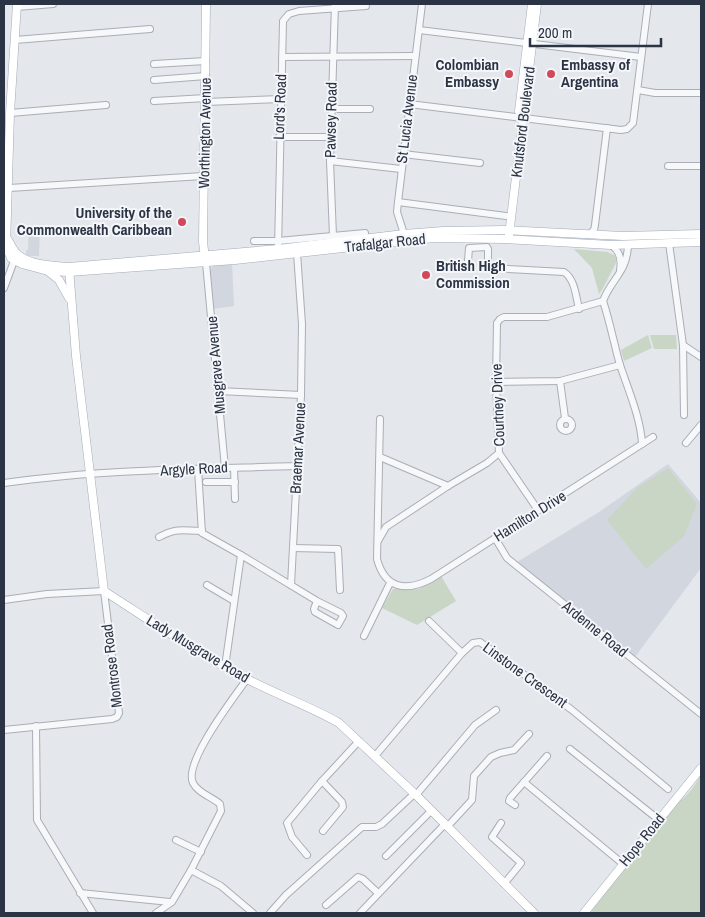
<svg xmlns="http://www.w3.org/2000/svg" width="705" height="917" font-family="'Archivo Narrow',sans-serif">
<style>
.built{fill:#d2d6de}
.green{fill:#c9d6c5}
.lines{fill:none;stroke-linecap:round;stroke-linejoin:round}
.minor-casing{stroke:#a9aeb7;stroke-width:8}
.major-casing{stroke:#a3abb8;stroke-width:9}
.minor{stroke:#f7f8fa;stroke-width:6}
.major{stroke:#fff;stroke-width:8}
.poi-dot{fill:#d1495b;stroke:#f4f6f9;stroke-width:2}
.labels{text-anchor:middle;stroke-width:4;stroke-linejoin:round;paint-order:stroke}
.poi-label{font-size:15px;font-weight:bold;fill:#2b3445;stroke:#f4f6f9;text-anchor:end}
.street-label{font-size:15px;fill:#2b3445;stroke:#f4f6f9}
</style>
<rect width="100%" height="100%" fill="#e4e7ec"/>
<g class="built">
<path d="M29 226H40L39 256H26V250H28Z"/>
<path d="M232 263 234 306 213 309 210 270 213 266Z"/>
<path d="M668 464 701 503V568L635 657 517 562 599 512Z"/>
</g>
<g class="green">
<path d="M574 249 607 252 616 256 617 261 602 290 599 294 592 268Z"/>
<path d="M648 335 652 348 624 361 621 350Z"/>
<path d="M650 335H676L677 349H654Z"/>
<path d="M668 468 697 504 684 536 646 569 607 520 638 487Z"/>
<path d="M441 576 456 601 417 625 382 608 393 589H419Z"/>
<path d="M701 774V913H590L674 804C687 798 695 786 701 774Z"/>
</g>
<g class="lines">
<g class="minor-casing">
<g id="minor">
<path d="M17 7 53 4"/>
<path d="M419 30 641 57"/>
<path d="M15 40 150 29"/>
<path d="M282 57 415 56"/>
<path d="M154 64 206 61"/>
<path d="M154 80 206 76"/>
<path d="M638 90 655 93H701"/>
<path d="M154 101 206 98"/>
<path d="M206 102 281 99"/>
<path d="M409 104 621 130 627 129 633 123 648 4"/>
<path d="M331 109H370"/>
<path d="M10 113 106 105"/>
<path d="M279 137H330"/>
<path d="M403 154 480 163"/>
<path d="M330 161 401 169"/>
<path d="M668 166H701"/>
<path d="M9 188 203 176"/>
<path d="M398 202 506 216"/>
<path d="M404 234 397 212 398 202 422 4"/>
<path d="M588 235 594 230 595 225 607 128"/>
<path d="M333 236 330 161 335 4"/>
<path d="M254 241H278L365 233"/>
<path d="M669 243 683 345 684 415"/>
<path d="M611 245C620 251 622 259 620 270"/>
<path d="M278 249 283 21 289 14 299 11 366 6"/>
<path d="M468 261 469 248 487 247 488 249V265L490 268 564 272C575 279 576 297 579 309"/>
<path d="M206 263 225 468"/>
<path d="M4 288 14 261"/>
<path d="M603 301C610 322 614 344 620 365 628 389 641 419 642 444"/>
<path d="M603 301C611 279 627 273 628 245"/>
<path d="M683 345 701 357"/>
<path d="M560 381 565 418"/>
<path d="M496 382 560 381 620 365"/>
<path d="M218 391 301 395"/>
<circle cx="566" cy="425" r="6"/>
<path d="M380 419 377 559C385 589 406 592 431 579L653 437"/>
<path d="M686 443 701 425"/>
<path d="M380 457 448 486"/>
<path d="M234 468 235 499"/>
<path d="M198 469 202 533 241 555 225 667"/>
<path d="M206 482H235"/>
<path d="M4 483C100 469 200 469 297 466"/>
<path d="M538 510 499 453 496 382 497 323 500 319 504 317H547L603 301"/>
<path d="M159 537C178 527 182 531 202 531"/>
<path d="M495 538 507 558 701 714"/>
<path d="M378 541 386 527 448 486 487 463 499 453"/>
<path d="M293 548 338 549 340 590"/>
<path d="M241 555 317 601 341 613 343 616 338 625 315 612 314 609 317 601"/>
<path d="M207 585 234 601"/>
<path d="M291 585 301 395 302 324 297 253"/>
<path d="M4 600 47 594 104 591 119 713 117 717 112 719 4 730"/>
<path d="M429 621 462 653"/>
<path d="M364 636 390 583"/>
<path d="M36 726 37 820 93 913"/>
<path d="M570 749 659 820"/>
<path d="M375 756 462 653 473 643 480 642 572 710 668 789"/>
<path d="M322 781 342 802 343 807 323 831"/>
<path d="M524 782 623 864"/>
<path d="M416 795 475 725 496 710"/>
<path d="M515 805 509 801 510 798 547 756"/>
<path d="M501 823 492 837 521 863 504 884"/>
<path d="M447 827 472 800 474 776 491 757 500 753 514 750 529 734"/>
<path d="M176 840 201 852"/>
<path d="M307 855 292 837 287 823 322 781 359 741"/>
<path d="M386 856 431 811"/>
<path d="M191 870 221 886 253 913"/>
<path d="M80 893 170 902"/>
<path d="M326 905 358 877 363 879 378 893"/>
<path d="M156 913 172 902 191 870 221 811 220 804C212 797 198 793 193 783 183 763 234 697 247 679"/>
<path d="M270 913 286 895 362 827H376L382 824 414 794"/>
<path d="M360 913 445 824"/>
</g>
</g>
<g class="major-casing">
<g id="major">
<path d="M17 4 10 113 6 246 11 258 22 264 48 271 69 272 235 260 433 238 504 239 611 245 701 242"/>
<path d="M519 111 532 4"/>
<path d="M509 235 537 4"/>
<path d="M8 240C11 245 13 250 17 254 29 265 53 266 69 267L278 249 404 234 443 231 505 230 623 236 701 234"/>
<path d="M205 258 203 242 206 4"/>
<path d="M69 268 76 356 104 591C151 621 197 653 247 679 277 695 310 706 339 723L416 795 534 913"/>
<path d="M49 272 59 280 69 298"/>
<path d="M584 913 701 768"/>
</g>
</g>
<use href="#minor" class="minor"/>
<use href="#major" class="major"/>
</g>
<g class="poi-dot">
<circle cx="509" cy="74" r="5"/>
<circle cx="551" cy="74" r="5"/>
<circle cx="182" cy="222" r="5"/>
<circle cx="426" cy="275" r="5"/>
</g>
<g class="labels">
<g class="poi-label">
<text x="499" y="70">Colombian<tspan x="499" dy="17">Embassy</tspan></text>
<text x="561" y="70" text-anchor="start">Embassy of<tspan x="561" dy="17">Argentina</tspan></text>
<text x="172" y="218">University of the<tspan x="172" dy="17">Commonwealth Caribbean</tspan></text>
<text x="436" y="271" text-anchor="start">British High<tspan x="436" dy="17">Commission</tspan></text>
</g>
<g class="street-label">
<text transform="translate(280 107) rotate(-88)" y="5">Lord's Road</text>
<text transform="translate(407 119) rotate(-83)" y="5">St Lucia Avenue</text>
<text transform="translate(331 120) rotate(-89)" y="5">Pawsey Road</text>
<text transform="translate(523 122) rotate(-83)" y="5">Knutsford Boulevard</text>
<text transform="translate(205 133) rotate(-89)" y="5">Worthington Avenue</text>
<text transform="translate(385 243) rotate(-6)" y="5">Trafalgar Road</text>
<text transform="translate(216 365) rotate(-95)" y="5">Musgrave Avenue</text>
<text transform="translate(498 405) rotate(-92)" y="5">Courtney Drive</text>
<text transform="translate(298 448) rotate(-87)" y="5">Braemar Avenue</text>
<text transform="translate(194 469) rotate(-3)" y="5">Argyle Road</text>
<text transform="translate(530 516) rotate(-32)" y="5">Hamilton Drive</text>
<text transform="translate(595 629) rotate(39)" y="5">Ardenne Road</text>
<text transform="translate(198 649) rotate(31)" y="5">Lady Musgrave Road</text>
<text transform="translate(112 666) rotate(-97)" y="5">Montrose Road</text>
<text transform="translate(525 675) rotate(36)" y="5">Linstone Crescent</text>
<text transform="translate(642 840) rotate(-51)" y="5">Hope Road</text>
</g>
</g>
<rect width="705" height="917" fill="none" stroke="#2b3445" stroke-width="10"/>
<path d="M530 38v8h131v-8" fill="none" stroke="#2b3445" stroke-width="2.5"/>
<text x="538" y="38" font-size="15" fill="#2b3445" stroke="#f4f6f9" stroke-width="4" paint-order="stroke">200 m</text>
</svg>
